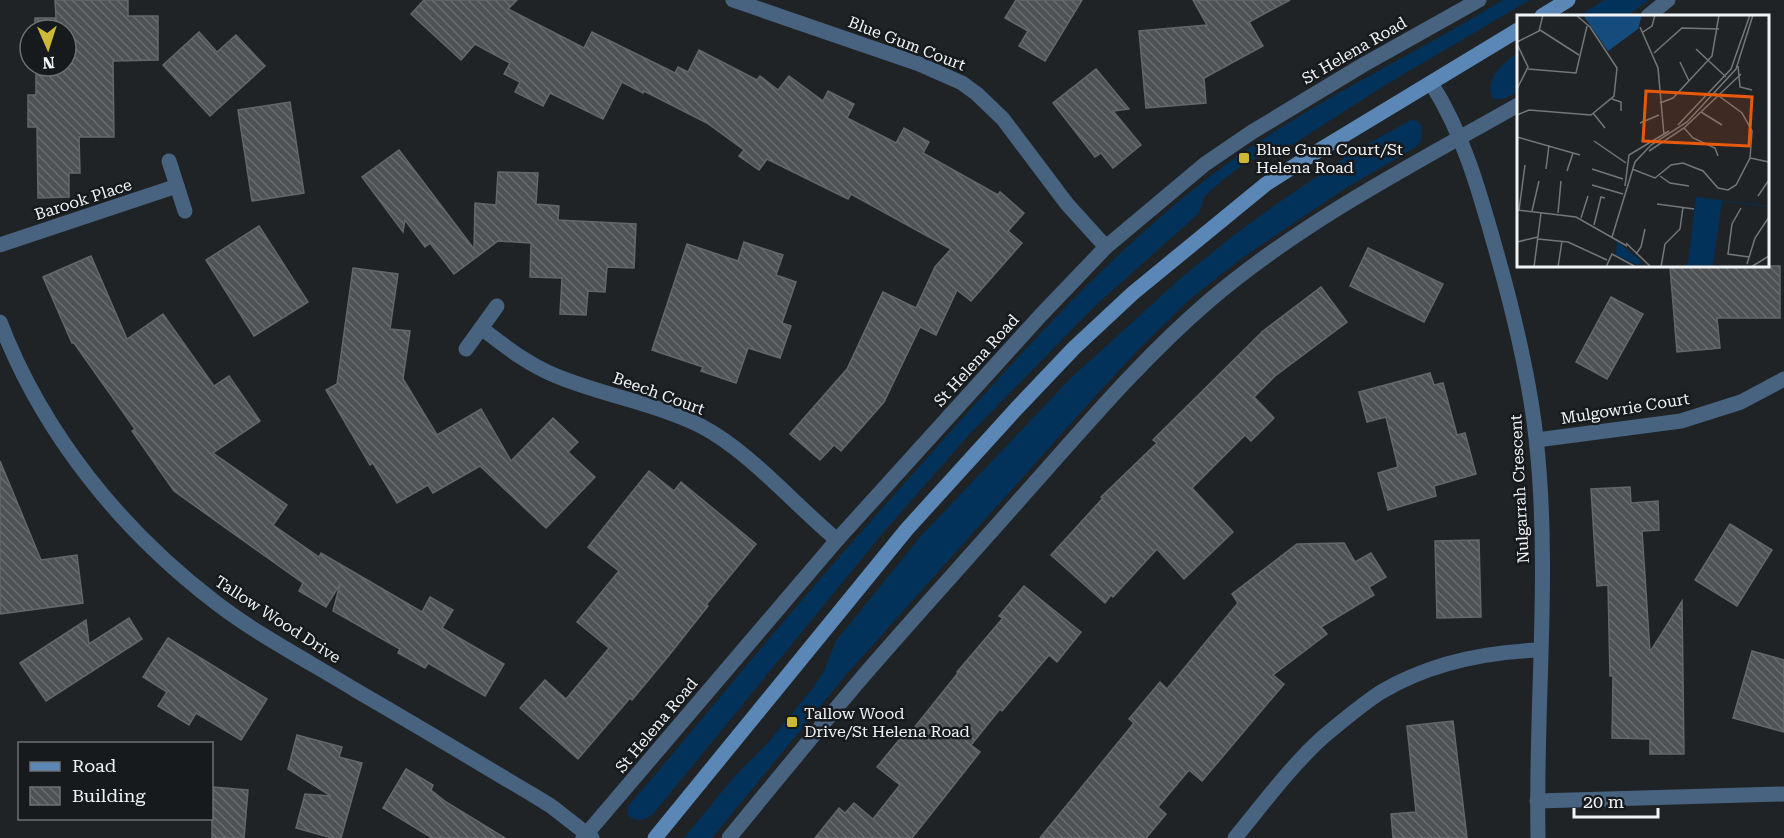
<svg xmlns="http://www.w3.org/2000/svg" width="1784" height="838" font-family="'Roboto Serif',serif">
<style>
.grass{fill:#023259}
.building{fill:url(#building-back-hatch);stroke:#64676a;stroke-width:1.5}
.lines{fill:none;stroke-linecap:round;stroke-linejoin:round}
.minor{stroke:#476380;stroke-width:15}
.secondary{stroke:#5a87b5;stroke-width:15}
.poi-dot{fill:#cdb938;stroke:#171a1d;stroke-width:2}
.labels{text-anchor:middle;stroke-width:5;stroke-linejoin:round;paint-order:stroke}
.street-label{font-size:16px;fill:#f1f3f5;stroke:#171a1d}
.poi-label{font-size:16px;fill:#f1f3f5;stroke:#171a1d;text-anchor:start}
.inset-road{fill:none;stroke:#747679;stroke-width:1.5}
.view{fill:#e8590c;fill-opacity:0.15;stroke:#e8590c;stroke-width:3}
.inset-edge{fill:none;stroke:#f1f3f5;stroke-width:3}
</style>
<defs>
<pattern id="building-back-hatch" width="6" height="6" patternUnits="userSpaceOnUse" patternTransform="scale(1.5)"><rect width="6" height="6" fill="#4f5255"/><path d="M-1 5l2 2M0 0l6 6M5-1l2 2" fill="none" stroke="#696b6e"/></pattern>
</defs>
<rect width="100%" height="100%" fill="#202326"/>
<g class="grass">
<path d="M1503 0H1530L1387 84 1295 143 1247 162 1225 178 1205 196 1199 213 1094 307 967 437 882 534 654 813C646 821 636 823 628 815V806C676 751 721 695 768 640 830 566 895 494 959 422 1037 336 1112 253 1204 181 1296 109 1403 61 1503 0Z"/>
<path d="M1604 0H1649L1627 16H1579Z"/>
<path d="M1518 53V91C1510 96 1502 102 1492 98 1484 79 1504 62 1518 53Z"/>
<path d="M1411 120 1417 121 1422 126 1421 141 1416 147 1346 188 1273 237 1241 259 1190 299 1137 351 1090 402 845 676 712 838H684L734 777 767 744 813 688 824 671 836 641 921 536 1071 378 1181 278 1230 238 1278 203 1353 152Z"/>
</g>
<g class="building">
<path d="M55 0H128V16H158V60L113 61 114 137H79L80 173H69V197L38 198 37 127H28V95H36V66H66V30H35V18H56Z"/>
<path d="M424 0H517L508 9 584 48 592 32 675 73 678 67 688 72 699 50 757 80 760 76 778 90 789 76 823 101 828 91 854 104 847 118 896 143 904 128 929 142 923 153 998 195 1000 192 1024 213 1008 231 1022 243 971 301 957 290 936 335 920 327 884 402 841 451 834 445 820 460 790 434 847 369 883 292 916 308 935 267 951 249 851 194 848 199 767 159 759 170 739 156 744 150 707 123 644 91 643 93 622 82 603 119 550 93 543 106 515 92 520 82 504 74 510 63 475 44 461 60 411 14Z"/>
<path d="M1016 0H1082L1045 61 1019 46 1028 31 1005 18Z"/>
<path d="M1193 0H1290L1249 22 1263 46 1204 78 1206 103 1146 108 1139 31 1207 25Z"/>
<path d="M199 32 217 52 236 35 265 66 210 116 163 65Z"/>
<path d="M1096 69 1129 109 1113 111 1141 145 1113 168 1101 153 1095 157 1053 103Z"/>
<path d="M290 102 304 193 252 201 238 110Z"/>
<path d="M399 150 474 249 475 203 496 205 498 172 538 173 536 204 559 206 558 220 636 224 634 268 607 267 605 292 588 291 586 315 560 314 562 278 530 277 531 243 498 241 454 274 430 243 425 247 405 220 403 232 362 177Z"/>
<path d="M259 226 308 302 254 336 206 260Z"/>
<path d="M744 242 783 255 776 275 796 282 782 323 791 326 780 358 748 348 736 383 701 371 703 367 652 350 687 244 738 261Z"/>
<path d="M1368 248 1443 284 1424 322 1350 286Z"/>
<path d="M91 256 127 339 163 314 214 386 229 376 260 421 213 453 287 505 273 525 319 557 321 553 422 612 430 597 453 610 442 628 504 664 485 696 428 663 425 668 398 653 400 649 333 611 340 584 326 607 299 591 303 583 174 491 132 431 135 429 74 343H72L43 277Z"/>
<path d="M1690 266H1780V318H1717L1720 348 1677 352 1670 267Z"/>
<path d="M353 268 398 274 390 329 410 331 403 379 437 435 481 409 511 461 553 418 578 442 568 452 595 477 546 528 480 466 433 493 428 485 397 503 373 463 370 465 326 390 337 384Z"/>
<path d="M1321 287 1347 322 1275 376 1254 397 1274 418 1251 441 1245 435 1192 488 1233 532 1184 579 1157 549 1113 597 1111 595 1105 603 1051 555 1103 498 1101 497 1157 443 1153 440 1263 331Z"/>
<path d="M1611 297 1643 314 1607 379 1576 362Z"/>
<path d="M1430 373 1434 385 1443 383 1457 435 1465 433 1476 474 1434 486 1436 496 1388 510 1378 473 1398 467 1386 417 1367 422 1359 392Z"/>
<path d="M0 461 41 560 77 555 83 603 0 614Z"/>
<path d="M649 471 674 491 681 482 756 544 706 605 708 606 670 654 632 700 630 698 578 759 520 708 545 680 566 699 609 648 577 622 619 571 588 547Z"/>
<path d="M1630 487 1631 503 1658 501 1659 530 1642 531 1650 652 1682 601 1684 754H1650V739L1612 738 1613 676H1610L1608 585 1597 586 1591 489Z"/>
<path d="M1730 524 1772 550 1737 606 1695 580Z"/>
<path d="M1479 540 1481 617 1437 618 1435 541Z"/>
<path d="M1344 543 1355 562 1371 553 1386 577 1369 587 1374 595 1321 627 1327 634 1273 675 1284 684 1202 781 1189 770 1158 807 1166 814 1146 838H1040L1134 723 1129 719 1160 682 1167 689 1238 603 1232 594 1297 544Z"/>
<path d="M1024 586 1081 632 1057 662 1049 655 1002 711 1000 709 971 745 980 752 912 838H815L839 808 845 813 854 803 873 819 900 785 877 767 903 735 906 738 958 673 957 672 1003 618 999 616Z"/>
<path d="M129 618 142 639 46 701 20 663 86 620 89 644Z"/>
<path d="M168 638 267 699 241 740 196 713 189 725 158 706 167 692 143 677Z"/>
<path d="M1752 651 1784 660V732L1733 718Z"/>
<path d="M1453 721 1467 838H1393L1391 814 1416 812 1407 726Z"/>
<path d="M297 735 342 747 339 757 362 763 341 838H332L296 828 305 794 331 796 288 769Z"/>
<path d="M406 769 433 785 431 790 446 802 505 838H432L383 808Z"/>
<path d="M212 787 248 790 244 838H212Z"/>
</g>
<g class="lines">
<g class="minor">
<path d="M733 0 919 64 962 83 977 94 1003 119 1067 204 1106 247"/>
<path d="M1648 16 1668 0"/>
<path d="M1431 83C1463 133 1479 190 1495 247 1513 310 1529 374 1536 438 1551 571 1535 705 1538 838"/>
<path d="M169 161 185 211"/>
<path d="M0 245 177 186"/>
<path d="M0 322C43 434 121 530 215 602 259 636 310 662 357 691 416 725 474 760 533 795L551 806 592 838"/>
<path d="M481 328C505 346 527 364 554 375 601 395 655 403 701 426 749 451 794 504 837 540"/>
<path d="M466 349 497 306"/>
<path d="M1537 440 1681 421 1741 402 1784 379"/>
<path d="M1537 801 1784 794"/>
<path d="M583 838 837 540 1040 316 1106 247 1205 164 1252 132 1363 65 1479 0"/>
<path d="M729 838C774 783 819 728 865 674 916 615 969 557 1021 498 1082 430 1140 360 1210 300 1303 221 1412 165 1518 105"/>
<path d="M1235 838C1263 804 1290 767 1323 737 1341 722 1361 705 1381 692 1428 664 1486 652 1540 650"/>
</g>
<g class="secondary">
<path d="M1542 16 1568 0"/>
<path d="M655 838 907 529 1016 409 1074 348 1133 293 1266 184 1318 151 1518 30"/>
</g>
</g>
<g class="poi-dot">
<rect x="1238" y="152" width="12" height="12" rx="3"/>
<rect x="786" y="716" width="12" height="12" rx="3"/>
</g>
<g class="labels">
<g class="street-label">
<text transform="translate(907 43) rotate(21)" y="6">Blue Gum Court</text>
<text transform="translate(1354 50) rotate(-30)" y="6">St Helena Road</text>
<text transform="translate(83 199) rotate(-18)" y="6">Barook Place</text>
<text transform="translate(976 360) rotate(-48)" y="6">St Helena Road</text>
<text transform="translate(659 393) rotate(20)" y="6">Beech Court</text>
<text transform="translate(1625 408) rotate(-9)" y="6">Mulgowrie Court</text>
<text transform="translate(1519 489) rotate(-93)" y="6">Nulgarrah Crescent</text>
<text transform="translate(278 619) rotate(33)" y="6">Tallow Wood Drive</text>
<text transform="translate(656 725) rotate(-50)" y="6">St Helena Road</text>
</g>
<g class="poi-label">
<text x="1256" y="155">Blue Gum Court/St<tspan x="1256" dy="18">Helena Road</tspan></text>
<text x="804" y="719">Tallow Wood<tspan x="804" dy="18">Drive/St Helena Road</tspan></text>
</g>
</g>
<g transform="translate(1517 15)">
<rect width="252" height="252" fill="#202326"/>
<path d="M66 0H125L121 14 91 36Z" fill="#144c7e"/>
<path d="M179 182 252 191V192L205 186 196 250 202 252H164L171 248ZM100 226 124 246 122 251 99 240Z" fill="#023259"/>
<path class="inset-road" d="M123 12 141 53 147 120M23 15 62 40M126 17 135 11 138 0M0 27 22 16 26 0M0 29 11 52 0 74M179 34 209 62M137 38 165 13 202 14M163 47 172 66M221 51 223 72 235 75M11 54 59 58 70 11M95 84 104 87V96M143 88 156 83 195 41 202 0M184 97 205 110M76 98 88 113M0 100 12 95 74 100 97 81 100 53 73 12 59 0M123 108 142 100M161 110 214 54 233 0M167 113 176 123 198 133 201 141M0 122 63 140M77 126 109 148M132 136 167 113 224 59M233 143 252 147M29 154 32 130M75 154 106 164M115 154 138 163 154 150 166 148 186 156 201 173 211 175 219 170 233 143 235 116 225 98 198 78M50 156 56 138M143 161 153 168 172 171M75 170 106 179M108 171 112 140 152 116M241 181 252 165M140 189 177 194M224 193 215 209 211 239 232 242M0 195 59 202 110 231M2 195 8 150M15 196 22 166M41 198 44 166M64 203 71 181M77 210 84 182 88 183M95 222 118 147 134 130 170 107 219 54 236 0M21 224 51 227 90 245M0 227 21 222M109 228 134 252M119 239 124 232 128 214M230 249 238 223 252 202M17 252 24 198M41 252 45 226M89 252 95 239 119 252M144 252 148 229 163 214 166 192M234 252 252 241"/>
<path class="view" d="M129 76 235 82 232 131 126 126Z"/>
<rect width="252" height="252" class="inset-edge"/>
</g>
<rect x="18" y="742" width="195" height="78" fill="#171a1d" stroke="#6e7173" stroke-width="1.5"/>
<rect x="30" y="762" width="30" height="9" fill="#5a87b5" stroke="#6e7173" stroke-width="1.5"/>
<text x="72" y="772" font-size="18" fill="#f1f3f5">Road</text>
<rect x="30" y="787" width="30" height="18" fill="url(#building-back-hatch)" stroke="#6e7173" stroke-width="1.5"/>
<text x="72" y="802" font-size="18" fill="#f1f3f5">Building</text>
<g transform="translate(48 48) rotate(177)"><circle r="28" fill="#171a1d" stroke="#6e7173" stroke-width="1.5"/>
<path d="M0-4.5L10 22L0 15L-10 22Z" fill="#cdb938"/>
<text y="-9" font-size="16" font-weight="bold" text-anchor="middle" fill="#f1f3f5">N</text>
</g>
<path d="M1574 808v9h84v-9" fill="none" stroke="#f1f3f5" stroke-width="3"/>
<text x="1583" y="808" font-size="18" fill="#f1f3f5" stroke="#171a1d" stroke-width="4.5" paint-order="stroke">20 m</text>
</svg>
